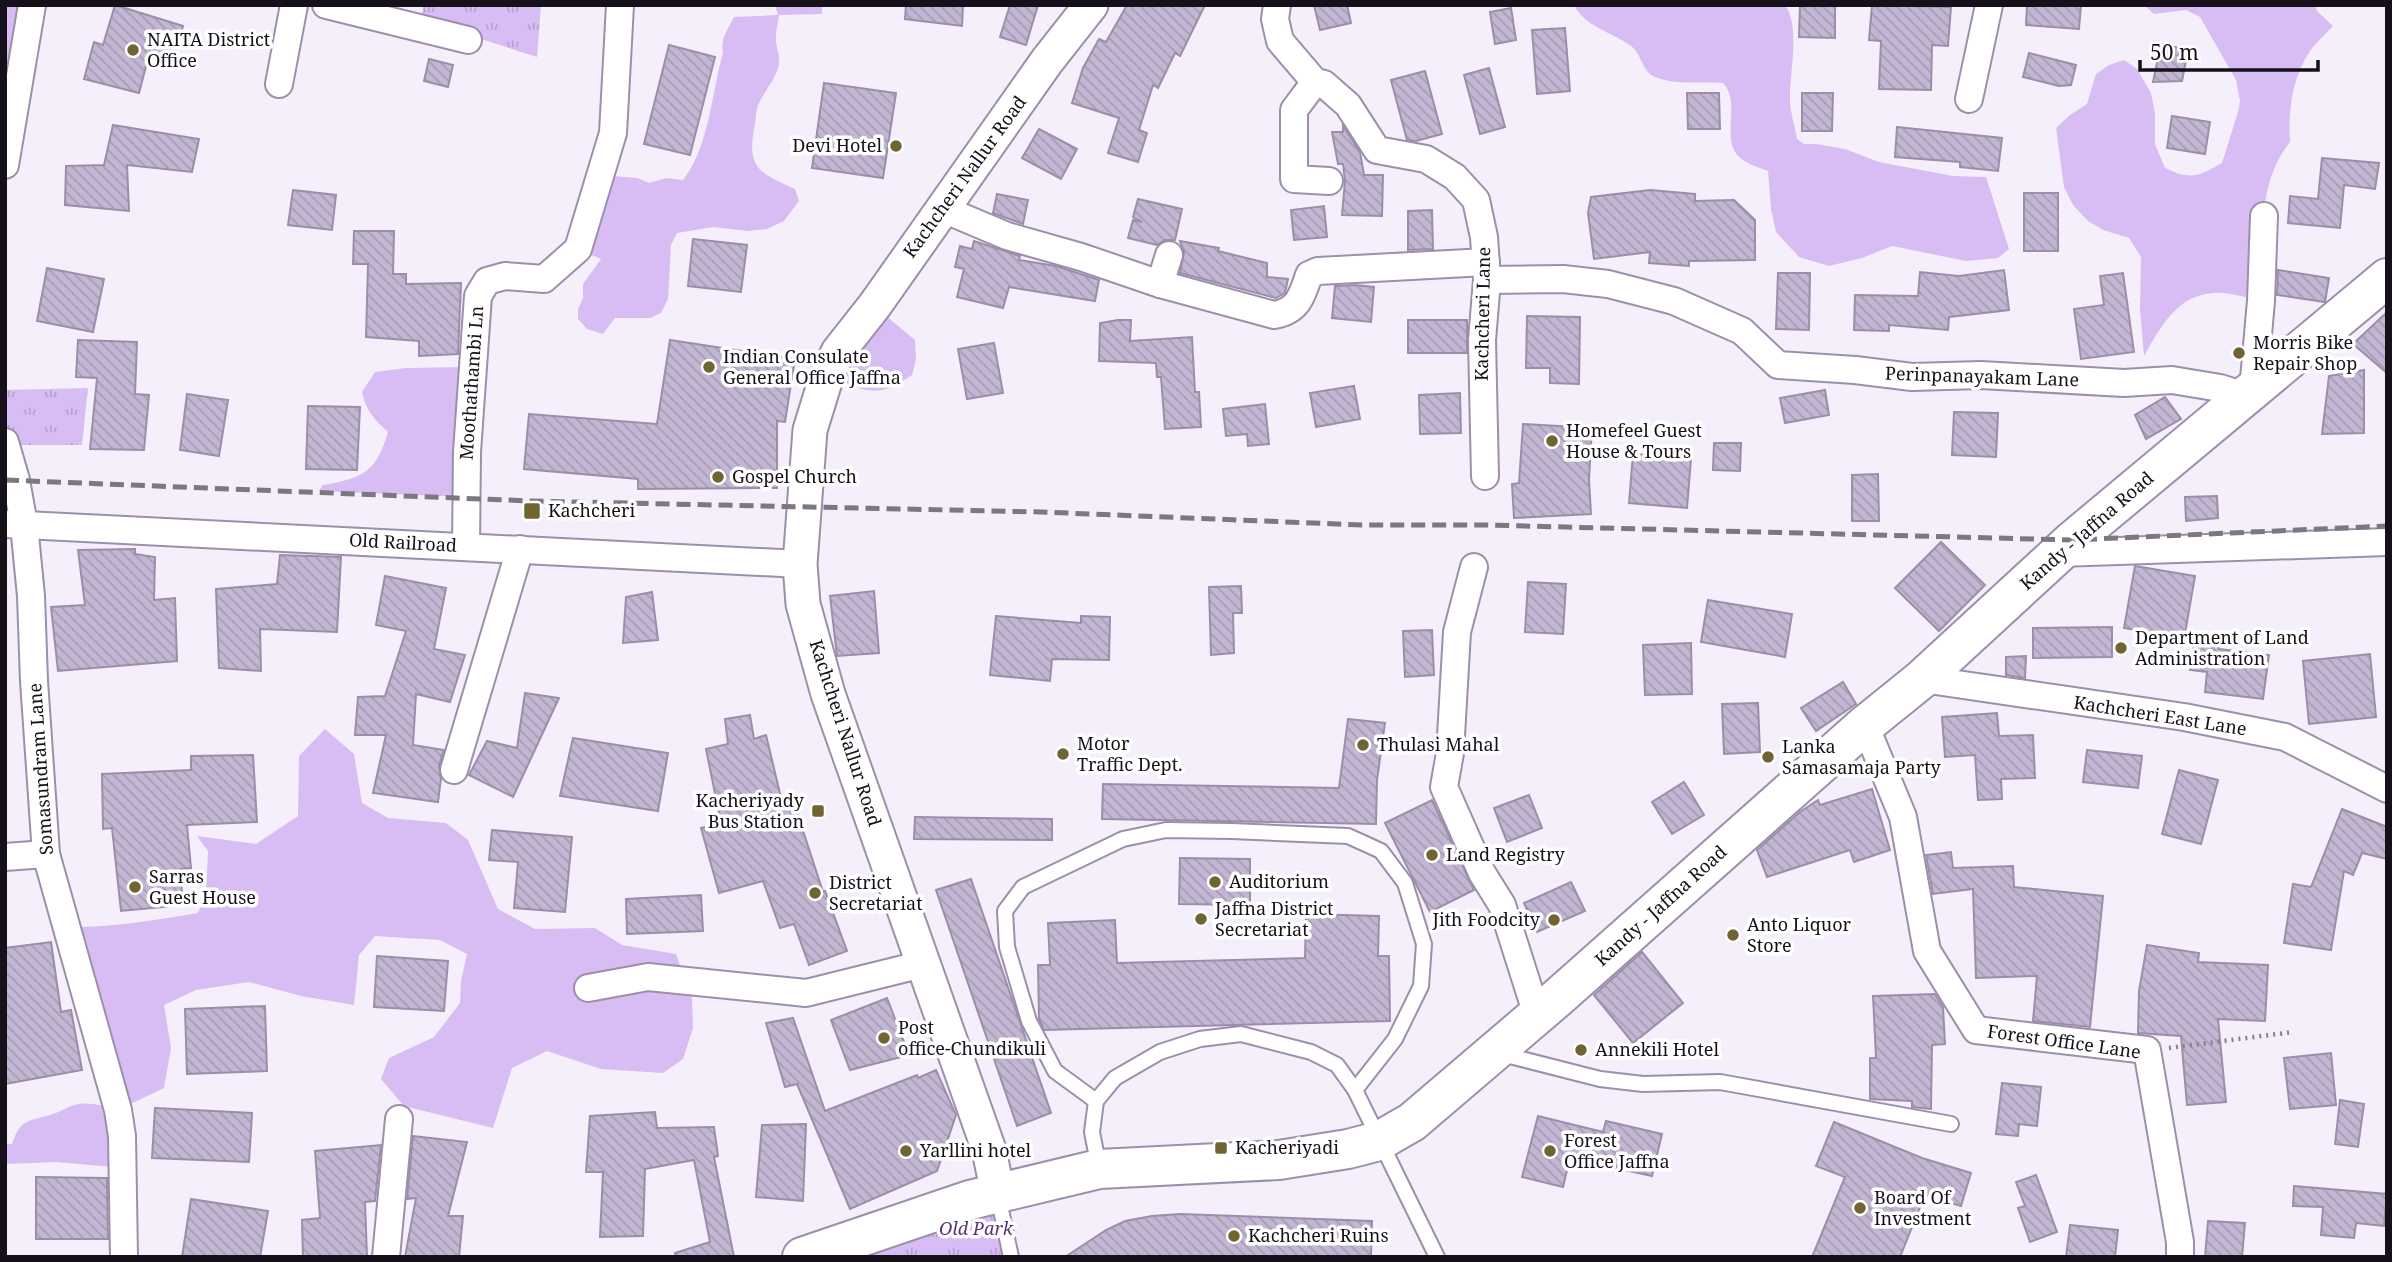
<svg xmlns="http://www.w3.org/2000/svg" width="2392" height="1262" font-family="'Noto Serif',serif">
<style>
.grass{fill:#d7bdf3}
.park{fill:url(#park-tufts)}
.building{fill:url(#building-back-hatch);stroke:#9b8eaa;stroke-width:2}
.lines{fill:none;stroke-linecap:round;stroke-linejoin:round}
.service-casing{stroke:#9d8fab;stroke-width:18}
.minor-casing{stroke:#9d8fab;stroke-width:30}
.tertiary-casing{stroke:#9d8fab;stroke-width:37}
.trunk-casing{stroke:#9d8fab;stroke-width:42}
.path{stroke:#86818c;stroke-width:4.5;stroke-dasharray:2 5;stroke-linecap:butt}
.service{stroke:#fff;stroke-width:14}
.minor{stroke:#fff;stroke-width:26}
.tertiary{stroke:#fff;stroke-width:33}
.trunk{stroke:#fff;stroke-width:38}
.rail{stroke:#7d7782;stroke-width:5;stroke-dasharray:14 7;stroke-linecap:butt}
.poi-dot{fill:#706532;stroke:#fff;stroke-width:2.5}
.labels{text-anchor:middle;stroke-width:7;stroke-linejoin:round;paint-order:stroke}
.poi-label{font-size:18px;fill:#15101a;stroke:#fff;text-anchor:start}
.street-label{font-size:18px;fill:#15101a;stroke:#fff}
.park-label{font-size:18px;font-style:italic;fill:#59307c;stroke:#fff}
</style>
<defs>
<pattern id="park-tufts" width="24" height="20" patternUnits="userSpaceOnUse" patternTransform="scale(1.75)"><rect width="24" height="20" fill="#d7bdf3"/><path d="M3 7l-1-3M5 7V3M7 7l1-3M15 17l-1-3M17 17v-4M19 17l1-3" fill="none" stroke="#b8a1d0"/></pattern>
<pattern id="building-back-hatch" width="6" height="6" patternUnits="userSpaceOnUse" patternTransform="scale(1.75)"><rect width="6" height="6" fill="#c3b6d3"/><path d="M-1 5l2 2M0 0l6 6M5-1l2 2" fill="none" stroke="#a79bb5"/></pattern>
</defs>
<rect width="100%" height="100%" fill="#f5effb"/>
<g class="grass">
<path d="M5 5H32L5 144Z"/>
<path d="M775 5H822V14L779 15C778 23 775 34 776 42 777 50 780 55 779 64 776 79 766 89 759 103 756 109 756 117 755 124 746 168 758 172 795 189L799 201 784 221 767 229 748 231 713 227 677 233 671 245 668 299 661 313 650 318H615L603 334 587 329 578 319V309L583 298V284L601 259 578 249 601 175 637 178 649 183 666 178 683 180C710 145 711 94 723 53 720 39 728 29 734 17L778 15Z"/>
<path d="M1574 5H1785C1801 27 1789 74 1790 100 1790 112 1795 126 1797 139L1804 144H1816L1845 149 1879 162 1953 176 1986 177 2009 249 1998 258 1966 261 1892 246 1862 258 1829 266 1799 257 1776 232 1771 209 1768 171C1760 168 1750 165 1743 160 1717 143 1743 104 1723 83 1701 81 1674 86 1653 76 1642 70 1641 53 1631 46 1612 32 1585 27 1574 5Z"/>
<path d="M2144 5H2315L2317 11 2333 26C2326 34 2316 42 2310 51 2292 78 2288 110 2290 142 2255 185 2263 248 2261 301 2247 298 2228 291 2213 293 2177 295 2160 328 2144 356L2140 310 2141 257 2129 238 2103 230 2088 221 2073 205 2064 187 2056 128 2070 115 2087 104 2096 74 2109 65 2124 60 2137 69 2151 93 2155 114V144L2165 168C2190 180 2198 177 2222 163L2238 112 2240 101 2236 80 2200 17 2186 10 2154 14Z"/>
<path d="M880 311 915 340 916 359 912 375C881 396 873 394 838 381Z"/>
<path d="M472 367 467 497 319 491 323 485C363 478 376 473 388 432 374 419 366 411 362 392L375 372 406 368Z"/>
<path d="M325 729 354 754 362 803 388 818 446 823 468 840 498 909 535 929 595 928 622 945 676 954 692 999 693 1028 683 1059 663 1073 601 1069 547 1051 512 1068 493 1128 404 1106 381 1079 389 1058 434 1037 460 1003 461 981 467 954 440 940 375 936 359 955 354 1005 301 996 249 982 196 990 164 1005 171 1048 164 1088 118 1110 123 1168 57 1162 5 1164V1144H12C21 1117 29 1122 53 1114 60 1112 67 1107 74 1105 88 1101 104 1106 117 1110L67 927C111 928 155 920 198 913L206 893 208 851 197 836 256 844 298 816 299 756Z"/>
</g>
<g class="park">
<path d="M424 5H541L537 57 462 33 421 16Z"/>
<path d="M88 388 82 445H5V390Z"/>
<path d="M998 1194 1011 1257H803Z"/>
</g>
<g class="building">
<path d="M115 5 183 26 173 58 150 51 139 93 84 79 94 42 103 45Z"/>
<path d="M906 5H963L962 26 905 19Z"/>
<path d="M1010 5H1038L1026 45 1000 37Z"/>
<path d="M1127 5H1205L1180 56 1175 53 1158 88 1153 85 1139 130 1147 133 1138 162 1108 153 1119 118 1072 103 1083 68 1099 39 1106 42Z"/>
<path d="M1314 5H1347L1351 23 1320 30Z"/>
<path d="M1800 5H1835V38L1799 37Z"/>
<path d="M1872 5 1951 7 1948 46 1932 45 1931 90 1879 89 1881 41 1869 40Z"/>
<path d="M2027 5H2081L2079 29 2026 25Z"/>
<path d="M1511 8 1516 40 1495 44 1490 12Z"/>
<path d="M1565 28 1570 91 1537 94 1532 30Z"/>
<path d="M2161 44 2188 50 2182 81 2153 82Z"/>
<path d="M669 45 715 57 690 155 644 144Z"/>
<path d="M2029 53 2076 65 2071 85 2059 86 2023 77Z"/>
<path d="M429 59 453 65 448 87 424 81Z"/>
<path d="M1489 68 1505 127 1480 134 1464 75Z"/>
<path d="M1425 71 1442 134 1416 141 1407 140 1391 80Z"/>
<path d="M824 83 896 93 883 178 812 168Z"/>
<path d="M1687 93H1719L1720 129H1688Z"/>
<path d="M1802 93H1833L1832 131H1802Z"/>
<path d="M2172 116 2210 122 2205 154 2167 148Z"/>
<path d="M113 125 199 139 192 172 127 165 129 211 65 205 66 166 104 165Z"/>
<path d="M1343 126 1360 152 1364 175H1383L1382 216 1342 215 1345 181 1343 164H1338L1332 132H1343Z"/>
<path d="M1897 127 2002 138 1998 171 1960 167V162L1895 157Z"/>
<path d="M1039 129 1077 149 1061 179 1022 158Z"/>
<path d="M2322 158 2379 163 2375 189 2344 185 2340 228 2288 223 2290 196 2318 199Z"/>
<path d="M293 190 336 195 332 230 288 225Z"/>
<path d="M1650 190 1695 194V201L1734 200 1755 220V260L1689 261V266L1649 263 1650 252 1594 259 1588 213 1591 197Z"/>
<rect x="2024" y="193" width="34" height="58"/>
<path d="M997 194 1028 200 1023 224 993 213Z"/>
<path d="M1138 199 1182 209 1175 240H1165L1157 245 1128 238 1133 220 1142 222 1133 217Z"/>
<path d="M1324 206 1327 237 1294 240 1291 210Z"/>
<path d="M1432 210 1433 249 1408 250V211Z"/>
<path d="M354 231H394L393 274H406V284L461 283 458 354 419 356V341L366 337 368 264H353Z"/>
<path d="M693 239 747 245 741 292 688 286Z"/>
<path d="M974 241 1020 256 1019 260 1056 266 1099 280 1095 301 1009 287 1003 308 957 297 964 269 955 267 960 246 972 249Z"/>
<path d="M1180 241 1219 248 1218 251 1267 263V277L1288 279 1285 293 1276 298 1180 273 1184 252Z"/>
<path d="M47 268 104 279 93 332 37 321Z"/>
<path d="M2004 270 2009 310 1949 317 1948 330 1889 325V331L1854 330 1855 295 1918 296 1920 272 1959 276Z"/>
<path d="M2278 270 2329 278 2325 302 2277 295Z"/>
<path d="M1778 273H1810L1809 330 1776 329Z"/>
<path d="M2123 273 2134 352 2081 359 2074 309 2104 305 2100 276Z"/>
<path d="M1355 285 1374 287 1371 322 1332 318 1335 286Z"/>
<path d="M2387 312V373L2353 344Z"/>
<path d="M1527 316 1580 317 1579 384 1550 383V368H1526Z"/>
<path d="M1118 320H1131L1130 341 1192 337 1195 392H1199L1201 427 1165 429 1161 377H1157L1156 363 1099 361 1100 323Z"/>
<rect x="1408" y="320" width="59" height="33"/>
<path d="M78 340 137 342 135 394 149 395 144 450 90 449 97 378 76 377Z"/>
<path d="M670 340 795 359 785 422 777 421V488L638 489V479L524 469 529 414 657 424Z"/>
<path d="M994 343 1003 393 967 399 958 349Z"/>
<path d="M2364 370V433L2322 434 2329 376Z"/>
<path d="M1354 386 1360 419 1316 427 1310 393Z"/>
<path d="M1825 390 1829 415 1785 423 1780 398Z"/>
<path d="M1460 393 1461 433 1420 434 1419 395Z"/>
<path d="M187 394 228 400 219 456 180 450Z"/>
<path d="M2165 397 2181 419 2146 439 2135 415Z"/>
<path d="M1265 404 1269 444 1248 446 1247 434 1226 436 1223 409Z"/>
<path d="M308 406 360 407 357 470 306 469Z"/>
<path d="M1954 412 1998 413 1996 457 1952 455Z"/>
<path d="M1523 424 1592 428 1589 479 1591 514 1514 518 1512 484 1519 483Z"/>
<path d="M1714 443H1741L1740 471 1713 470Z"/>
<path d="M1633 454 1691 459 1687 508 1629 503Z"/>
<path d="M1878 474 1879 521H1852V475Z"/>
<path d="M2217 496 2218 518 2186 521 2185 497Z"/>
<path d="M1941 542 1985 585 1939 631 1895 588Z"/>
<path d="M135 549V554L155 557 154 600 175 598 177 661 58 671 51 607 85 605 78 550Z"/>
<path d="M280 555 341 557 337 632 260 629 261 671 219 668 216 589 277 584Z"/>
<path d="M2135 566 2195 576 2184 639 2124 628Z"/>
<path d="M385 576 446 588 434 649 465 655 450 702 416 694 413 745 444 750 439 766 441 778 438 802 373 793 386 735H355L358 697 385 696 406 631 376 625Z"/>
<path d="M1528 582 1566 584 1563 634 1525 632Z"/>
<path d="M1241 586 1242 613H1233L1234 653 1211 655 1209 587Z"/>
<path d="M874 591 879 653 837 656 830 596Z"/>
<path d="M652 592 658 640 623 643 626 597Z"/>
<path d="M1708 600 1792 614 1785 657 1701 642Z"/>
<path d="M996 616 1081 623V616L1110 617 1109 660 1052 659 1050 681 990 675Z"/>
<path d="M2112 627V657L2033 658V628Z"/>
<path d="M1432 630 1434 675 1405 677 1403 631Z"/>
<path d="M2195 636 2220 639 2219 649 2269 655 2263 699 2205 692 2207 672 2190 670Z"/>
<path d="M1691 643 1692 694 1645 695 1643 645Z"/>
<path d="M2370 654 2376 717 2309 724 2303 661Z"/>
<path d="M2026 656 2025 678 2006 675V657Z"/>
<path d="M1843 682 1856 704 1816 731 1801 708Z"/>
<path d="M525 693 559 698 513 797 469 775 487 741 517 748Z"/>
<path d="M1758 703 1760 752 1724 754 1722 704Z"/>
<path d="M1997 713 1999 736 2033 735 2035 778 2001 779 2002 799 1978 800 1975 755 1945 757 1942 717Z"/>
<path d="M750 715 754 739 766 735 783 806 794 803 823 892 825 891 847 951 809 965 794 924 780 928 763 881 719 893 701 828 721 823 706 749 728 744 725 719Z"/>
<path d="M1348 719 1385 723 1377 780 1376 824 1102 819 1103 784 1339 788Z"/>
<path d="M573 738 668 753 658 811 560 796Z"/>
<path d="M2087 750 2142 756 2138 788 2083 782Z"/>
<path d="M253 755 257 822 187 825 191 868 180 869 183 905 121 911 112 828 103 829 102 774 191 770V756Z"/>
<path d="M2179 770 2218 780 2201 844 2162 834Z"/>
<path d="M1684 782 1704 815 1672 834 1652 802Z"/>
<path d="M1872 789 1890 850 1854 862 1850 850 1767 877 1757 850 1800 812 1818 800 1820 805Z"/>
<path d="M1529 795 1542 828 1507 842 1494 808Z"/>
<path d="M1432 800 1474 890 1430 912 1385 823Z"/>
<path d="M2342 809 2387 827V859L2362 853 2353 875 2344 871 2331 950 2284 943 2293 884 2311 887Z"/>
<path d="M915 817 1052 819V840L914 839Z"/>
<path d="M492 830 572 837 565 912 514 908 518 862 489 860Z"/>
<path d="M1951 852 1953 868 2013 866 2014 887 2103 896 2090 1027 2033 1021 2037 976 1976 978 1973 889 1933 894 1926 855Z"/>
<path d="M1180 858 1250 859V905L1179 904Z"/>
<path d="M971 879 1051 1113 1017 1126 936 890Z"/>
<path d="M1571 882 1585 911 1537 932 1524 903Z"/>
<path d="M701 895 703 931 627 934 626 899Z"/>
<path d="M1306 914 1379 916 1378 956H1389L1390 1021 1044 1030 1039 1019 1038 965H1050L1048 923 1115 920 1117 963 1305 958Z"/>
<path d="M51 942 61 1012 71 1010 82 1070 5 1084V948Z"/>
<path d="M2147 945 2199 953 2198 962 2268 965 2265 1021 2218 1019 2226 1102 2187 1105 2181 1036 2138 1033 2139 991Z"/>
<path d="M1642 952 1683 1003 1633 1043 1594 995Z"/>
<path d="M377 956 448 961 444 1011 374 1007Z"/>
<path d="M1935 994 1943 1007 1945 1044 1932 1045 1931 1109 1912 1107V1101L1870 1099V1058H1876L1873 996Z"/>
<path d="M887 998 909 1055 850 1070 831 1020Z"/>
<path d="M265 1006 267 1071 187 1074 185 1009Z"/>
<path d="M793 1018 825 1111 917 1075 918 1078 936 1070 956 1115 937 1171 850 1209 797 1084 785 1087 766 1023Z"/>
<path d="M2331 1053 2336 1105 2290 1109 2284 1058Z"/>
<path d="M2002 1083 2041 1087 2037 1126 2019 1124 2018 1136 1996 1134Z"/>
<path d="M2340 1100 2364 1104 2358 1147 2335 1144Z"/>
<path d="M155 1108 252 1113 249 1162 152 1158Z"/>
<path d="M655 1112 657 1128 714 1127 718 1156 714 1157 734 1257H676L675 1253 710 1242 694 1160 645 1169 643 1236 600 1237 603 1172H586L590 1116Z"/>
<path d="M1538 1116 1603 1132 1606 1121 1662 1134 1652 1176 1570 1158 1563 1187 1522 1177Z"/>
<path d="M1834 1122 1922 1158 1971 1173 1961 1206 1925 1195 1900 1257H1812L1845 1177 1816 1166Z"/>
<path d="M806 1124 803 1201 756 1197 762 1125Z"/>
<path d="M413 1136 467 1142 448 1216H463L459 1257H405L416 1198 407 1199Z"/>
<path d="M381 1145 375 1201 365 1202 367 1257H303L302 1220 320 1218 315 1151Z"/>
<path d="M2036 1175 2057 1232 2030 1242 2018 1208 2025 1206 2016 1182Z"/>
<path d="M36 1177 107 1178 108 1239H36Z"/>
<path d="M2294 1186 2387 1194 2384 1226 2356 1223 2354 1238 2321 1235 2323 1207 2293 1206Z"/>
<path d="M191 1199 268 1211 260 1257H182Z"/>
<path d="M1180 1214 1372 1221 1371 1257H1065L1106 1230 1125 1221 1152 1216Z"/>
<path d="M2208 1221 2245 1223 2242 1257H2205Z"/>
<path d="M2070 1225 2118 1230 2115 1257H2066Z"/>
</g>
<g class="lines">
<g class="service-casing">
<g id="service">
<path d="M1498 1053 1600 1079 1643 1084 1720 1082 1951 1124"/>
<path d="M1096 1101 1055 1071 1029 1021 1007 947 1005 911 1023 887 1123 839 1166 830 1232 831 1348 836 1381 851 1405 883 1424 944 1421 986 1395 1039 1355 1090"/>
<path d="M1099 1168 1092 1132 1096 1101 1115 1078 1160 1052 1200 1039 1241 1034 1311 1052 1337 1065 1355 1090 1437 1257"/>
<path d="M998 1196 1011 1257"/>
</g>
</g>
<g class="minor-casing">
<g id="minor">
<path d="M326 5 468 40"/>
<path d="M1277 5 1275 19 1280 41 1315 82 1324 84 1348 105 1377 150 1426 159 1455 177 1476 200 1484 237 1487 280 1482 340 1485 476"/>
<path d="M1315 82 1294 110V179L1329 181"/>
<path d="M279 84 294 5"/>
<path d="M1969 99 1989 5"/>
<path d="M5 165 32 5"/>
<path d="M943 209 1007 236 1081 257 1160 284 1274 315C1298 311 1302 296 1309 275L1318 271 1486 262"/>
<path d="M1487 280 1563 279 1608 284 1674 301 1742 331 1778 365 1855 370 1912 377 1981 375 2124 383 2172 380 2220 388 2245 396"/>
<path d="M1160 284 1169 255"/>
<path d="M2253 390 2261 301 2264 216"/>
<path d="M5 442 16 480 24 525 31 596 34 681 46 854 118 1110 122 1136 124 1257"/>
<path d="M5 524 800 564"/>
<path d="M466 546 467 452 478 296 487 281 505 276 544 279 578 249 613 133 620 5"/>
<path d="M2059 553 2387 542"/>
<path d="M1474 567 1457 632 1450 753 1444 787 1482 873 1502 905 1537 1015"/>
<path d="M1922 679 2184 717 2285 737 2387 789"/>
<path d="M1865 725 1903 817 1927 951 1976 1030 2147 1050 2180 1242V1257"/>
<path d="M454 770 520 549"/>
<path d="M5 857 46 854"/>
<path d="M588 988 648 977 806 993 923 964"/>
<path d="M386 1257 399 1119"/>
</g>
</g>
<g class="tertiary-casing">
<path id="tertiary" d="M998 1194 989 1150 828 694 803 604 800 564 810 430 827 375 838 352 875 305 1047 61 1091 5"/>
</g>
<g class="trunk-casing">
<path id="trunk" d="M802 1257 970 1200 1099 1169 1279 1160 1348 1149 1379 1141 1412 1122 1555 1000 1865 725 1922 679 2073 540 2387 278"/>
</g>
<path class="path" d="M2169 1048 2293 1032"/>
<use href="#service" class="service"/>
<use href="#minor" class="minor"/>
<use href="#tertiary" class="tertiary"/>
<use href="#trunk" class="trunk"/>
<path class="rail" d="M5 480 531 501 1041 512 1362 525H1485L2073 540 2387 526"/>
</g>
<g class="poi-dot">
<circle cx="133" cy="50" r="7"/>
<circle cx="896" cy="146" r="7"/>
<circle cx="2239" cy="353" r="7"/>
<circle cx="709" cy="367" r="7"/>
<circle cx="1552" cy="441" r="7"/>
<circle cx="718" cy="477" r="7"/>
<rect x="523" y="502" width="18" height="18" rx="3.5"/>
<circle cx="2121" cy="648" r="7"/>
<circle cx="1363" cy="745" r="7"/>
<circle cx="1063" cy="754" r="7"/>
<circle cx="1768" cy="757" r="7"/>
<rect x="811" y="804" width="14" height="14" rx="3.5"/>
<circle cx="1432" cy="855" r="7"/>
<circle cx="1215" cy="882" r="7"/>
<circle cx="135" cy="887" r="7"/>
<circle cx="815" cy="893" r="7"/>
<circle cx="1201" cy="919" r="7"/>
<circle cx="1554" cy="920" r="7"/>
<circle cx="1733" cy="935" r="7"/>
<circle cx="884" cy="1038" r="7"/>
<circle cx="1581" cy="1050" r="7"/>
<rect x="1214" y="1141" width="14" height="14" rx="3.5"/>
<circle cx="906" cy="1151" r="7"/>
<circle cx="1550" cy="1151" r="7"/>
<circle cx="1860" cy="1208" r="7"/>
<circle cx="1234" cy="1236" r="7"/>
</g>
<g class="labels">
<g class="poi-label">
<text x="147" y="46">NAITA District<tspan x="147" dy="21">Office</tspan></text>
<text x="882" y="152" text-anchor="end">Devi Hotel</text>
<text x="2253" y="349">Morris Bike<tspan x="2253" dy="21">Repair Shop</tspan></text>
<text x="723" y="363">Indian Consulate<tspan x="723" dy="21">General Office Jaffna</tspan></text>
<text x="1566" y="437">Homefeel Guest<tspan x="1566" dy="21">House &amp; Tours</tspan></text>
<text x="732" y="483">Gospel Church</text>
<text x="548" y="517">Kachcheri</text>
<text x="2135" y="644">Department of Land<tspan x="2135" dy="21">Administration</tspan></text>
<text x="1077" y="750">Motor<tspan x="1077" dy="21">Traffic Dept.</tspan></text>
<text x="1377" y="751">Thulasi Mahal</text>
<text x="1782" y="753">Lanka<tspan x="1782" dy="21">Samasamaja Party</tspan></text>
<text x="804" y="807" text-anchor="end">Kacheriyady<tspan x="804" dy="21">Bus Station</tspan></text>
<text x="1446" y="861">Land Registry</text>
<text x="149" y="883">Sarras<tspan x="149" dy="21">Guest House</tspan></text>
<text x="1229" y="888">Auditorium</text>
<text x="829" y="889">District<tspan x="829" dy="21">Secretariat</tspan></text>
<text x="1215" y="915">Jaffna District<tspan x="1215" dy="21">Secretariat</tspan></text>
<text x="1540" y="926" text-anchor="end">Jith Foodcity</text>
<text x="1747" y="931">Anto Liquor<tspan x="1747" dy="21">Store</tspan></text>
<text x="898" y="1034">Post<tspan x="898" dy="21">office-Chundikuli</tspan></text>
<text x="1595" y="1056">Annekili Hotel</text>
<text x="1564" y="1147">Forest<tspan x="1564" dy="21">Office Jaffna</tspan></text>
<text x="1235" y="1154">Kacheriyadi</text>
<text x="920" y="1157">Yarllini hotel</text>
<text x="1874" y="1204">Board Of<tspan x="1874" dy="21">Investment</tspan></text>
<text x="1248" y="1242">Kachcheri Ruins</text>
</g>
<g class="street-label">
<text transform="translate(965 177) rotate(-54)" y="6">Kachcheri Nallur Road</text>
<text transform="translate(1483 314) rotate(-89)" y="6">Kachcheri Lane</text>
<text transform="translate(1982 377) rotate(2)" y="6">Perinpanayakam Lane</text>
<text transform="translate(472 383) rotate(-86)" y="6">Moothathambi Ln</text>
<text transform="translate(2087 531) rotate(-41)" y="6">Kandy - Jaffna Road</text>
<text transform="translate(403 543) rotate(3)" y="6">Old Railroad</text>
<text transform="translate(2160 716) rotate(9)" y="6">Kachcheri East Lane</text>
<text transform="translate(845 733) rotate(72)" y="6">Kachcheri Nallur Road</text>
<text transform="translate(41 769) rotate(-94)" y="6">Somasundram Lane</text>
<text transform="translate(1661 906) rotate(-42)" y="6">Kandy - Jaffna Road</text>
<text transform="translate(2064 1042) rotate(8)" y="6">Forest Office Lane</text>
</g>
<g class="park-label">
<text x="976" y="1235">Old Park</text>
</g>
</g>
<rect width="2392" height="1262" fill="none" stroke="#15101a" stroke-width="14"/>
<path d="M2140 60v10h178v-10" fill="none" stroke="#15101a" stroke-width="3.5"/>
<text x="2150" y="60" font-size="21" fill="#15101a" stroke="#ffffff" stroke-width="5" paint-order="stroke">50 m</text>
</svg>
